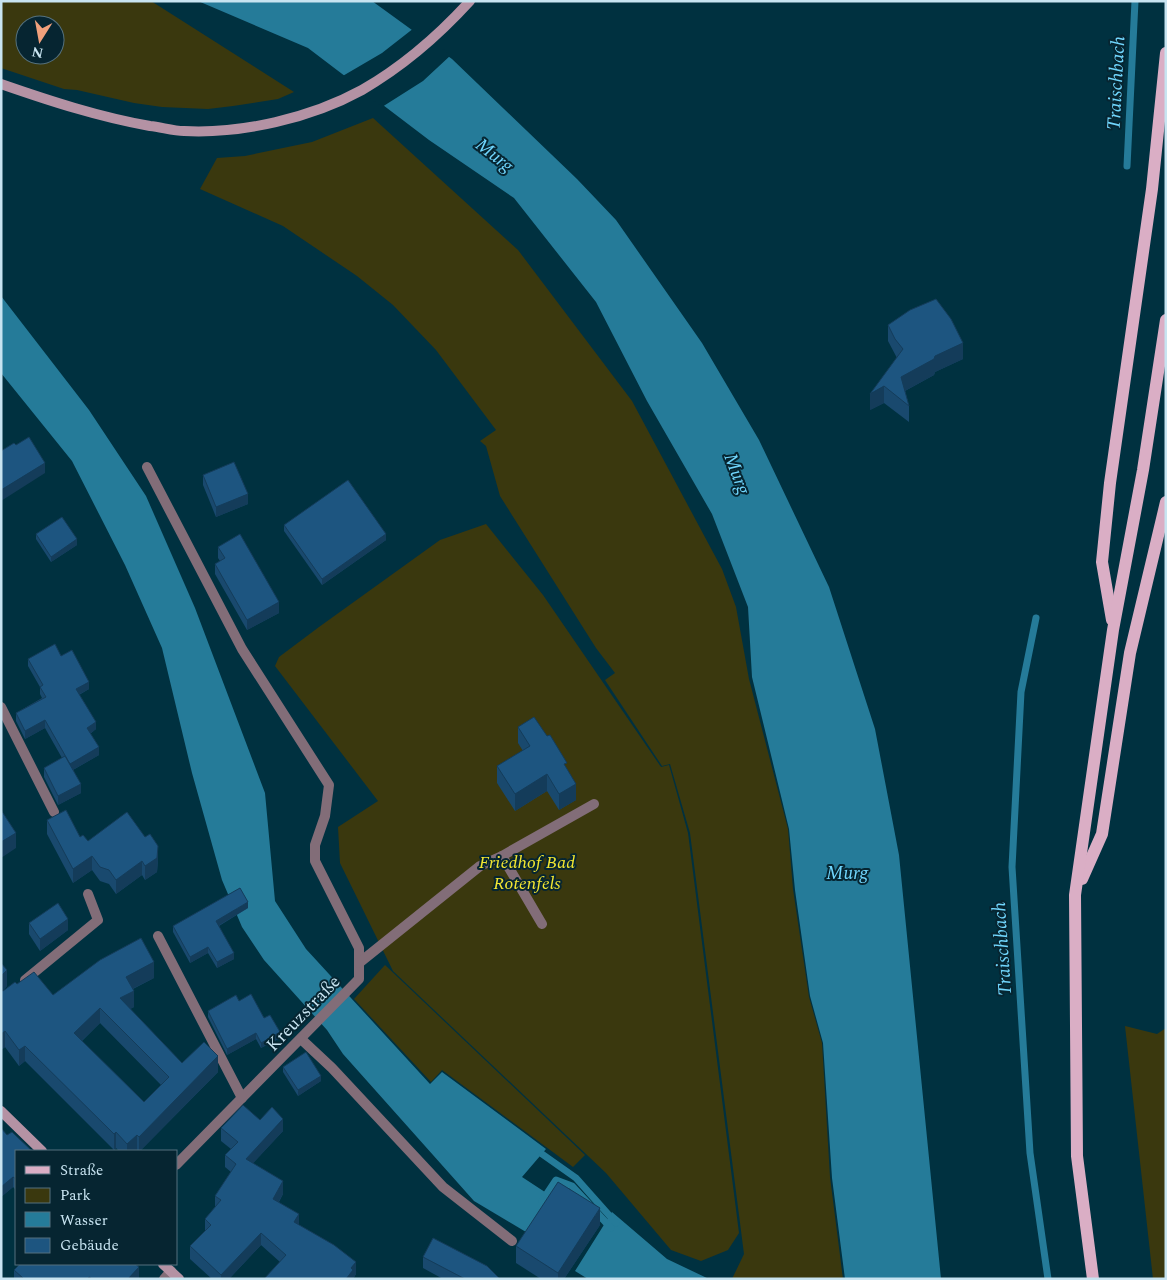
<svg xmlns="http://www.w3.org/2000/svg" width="1167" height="1280" font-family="Spectral,serif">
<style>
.green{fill:#3a380e;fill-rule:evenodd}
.water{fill:#257b99}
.pier{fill:#003140}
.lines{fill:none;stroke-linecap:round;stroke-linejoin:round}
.stream{stroke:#257b99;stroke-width:7}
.lane{stroke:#826d78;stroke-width:10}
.street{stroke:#826d78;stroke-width:10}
.secondary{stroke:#b492a4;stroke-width:10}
.primary{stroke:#daaec5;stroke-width:12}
.wall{fill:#19496e;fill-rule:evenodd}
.shaded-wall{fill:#143c5a}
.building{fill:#1d5580;stroke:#143c5a;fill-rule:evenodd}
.labels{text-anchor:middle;stroke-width:4;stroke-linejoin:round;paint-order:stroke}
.park-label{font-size:18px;font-style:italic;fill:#f2e631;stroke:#062531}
.street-label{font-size:18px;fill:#c8e4f1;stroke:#062531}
.water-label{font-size:19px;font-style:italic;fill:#70d6fd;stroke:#062531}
</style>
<rect width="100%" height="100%" fill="#003140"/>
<g class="green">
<path d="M1 1H151L294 92 278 99 233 106 208 109 162 107 134 103 77 90 64 89 1 68ZM25 25H55V55H25Z"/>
<path d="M373 118 518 250 632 401 722 569 736 607 749 679 788 829 793 889 809 997 822 1043 830 1177 843 1279H732L744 1254 690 833 670 764 662 766 605 680 615 673 596 648 500 496 486 446 480 441 496 430 436 350 393 305 357 276 283 226 200 189 217 158 245 156 312 142Z"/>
<path d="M486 524 543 595 661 767 669 765 688 833 739 1233 728 1250 701 1261 671 1250 606 1173 393 971 340 863 338 827 378 801 275 666 279 657 319 627 440 540Z"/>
<path d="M385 965 585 1155 573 1167 442 1070 431 1082 354 999Z"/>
<path d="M1125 1026 1157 1034 1166 1028V1279H1153Z"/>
</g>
<g class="water">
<path d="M198 1H372L452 59 577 179 616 220 702 343 759 440 829 587 875 729 899 855 941 1279H845L832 1178 823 1043 810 996 795 890 789 829 752 677 748 607 712 514 647 401 596 302 514 198 429 140 308 48Z"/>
<path d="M1 296 89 410 146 496 195 608 265 793 275 901 306 949 430 1084 442 1072 546 1149 522 1177 551 1196 526 1232 474 1201 343 1054 327 1030 264 960 242 927 222 880 192 773 162 648 125 565 72 461 1 373Z"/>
<path d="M612 1212 667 1259 709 1279H588L575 1271Z"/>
</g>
<path class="pier" d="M414 28 451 55 423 81 382 107 341 77 382 53Z"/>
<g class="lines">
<g class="stream">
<path d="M1127 166 1135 1"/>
<path d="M1036 618 1021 692 1012 867 1030 1153 1048 1279"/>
<path d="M542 1154 576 1178 616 1223"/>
<path d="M542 1201 556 1180 572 1186 611 1228"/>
</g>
<g class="lane">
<path d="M147 467 242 649 329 785 325 816 315 845V861L359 948V979L176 1165"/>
<path d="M1 707 54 812"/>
<path d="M502 856 542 924"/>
<path d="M158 936 242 1098"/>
<path d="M359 963 480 866 502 856 594 804"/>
<path d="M25 980 98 920 88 894"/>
<path d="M301 1039 332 1068 443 1187 512 1241"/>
</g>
<path class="street" d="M164 1279 171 1271"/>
<g class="secondary">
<path d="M1 84C50 101 99 117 150 126 161 127 173 131 184 131 242 134 311 118 362 90 402 67 439 35 470 1"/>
<path d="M1 1111 42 1151"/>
<path d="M163 1264 179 1279"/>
</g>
<g class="primary">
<path d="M1112 620 1102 562 1110 483 1152 189 1166 53"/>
<path d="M1082 879 1102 834 1130 653 1166 502"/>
<path d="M1093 1279 1077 1156 1075 895 1113 630 1143 470 1166 320"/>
</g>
</g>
<g class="wall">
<path d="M888 325 963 359 935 372 934 375 905 391 909 406V422L884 403 870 410 897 358 888 341Z"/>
<path d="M203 475 248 504 216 517 203 485Z"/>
<path d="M284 525 386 540 322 585 284 531Z"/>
<path d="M36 534 77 545 51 562 36 539Z"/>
<path d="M218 547 279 613 247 630 215 574V564L220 561 218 558Z"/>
<path d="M61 656 89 689 79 695 96 729 90 734 99 755 73 770 81 793 58 805 44 777V768L62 758 45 728 25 739 16 721V713L42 698 40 694V687L28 666V659Z"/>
<path d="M518 727 567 769 576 800 559 810 547 791 515 811 497 783V766L523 751 518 743Z"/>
<path d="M47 820 88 841 158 860 157 872 145 880 142 875 116 894 109 884 100 881 92 870 73 883 47 834Z"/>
<path d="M248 908 219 926 234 959 217 968 208 953 190 963 173 932V926Z"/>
<path d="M29 923 68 930 40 951 29 934Z"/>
<path d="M1 963 7 986 2 991H3L17 984 53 995 154 978 133 989 134 1007 130 1009 182 1063 218 1072 140 1151H119L116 1148 114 1150 25 1061 19 1066 5 1047 1 1050ZM100 1023 161 1085 144 1102 82 1041Z"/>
<path d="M239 1001 264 1018 280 1038 261 1048 256 1039 227 1055 208 1017V1011Z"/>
<path d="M283 1067 321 1081 298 1096 283 1072Z"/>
<path d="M260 1120 283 1131 253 1163 283 1194 279 1202 299 1225 356 1274 353 1279 280 1262 261 1245 229 1279H212L190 1259V1246L205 1231V1219L215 1208V1196L231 1172 225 1167V1155L231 1149 221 1141V1128Z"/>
<path d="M1 1128 16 1151V1190L13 1187 1 1197Z"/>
<path d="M600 1225 564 1279H541L516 1263V1246Z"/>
<path d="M423 1257 500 1279H443L423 1268Z"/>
<path d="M14 1270 139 1278 138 1279H14Z"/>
</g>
<g class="shaded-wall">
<path d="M963 343V359L935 372 934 375 901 393V377L935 356Z"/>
<path d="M884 386V403L870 410V394Z"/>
<path d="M45 463V473L1 501V490Z"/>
<path d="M248 494V504L216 517V507Z"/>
<path d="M386 534V540L322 585V579Z"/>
<path d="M77 539V545L51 562V557Z"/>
<path d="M279 602V613L247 630V620Z"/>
<path d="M89 682V689L76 696V689Z"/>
<path d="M45 720V728L25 739V731Z"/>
<path d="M96 722V729L87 736V728Z"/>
<path d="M99 747V755L69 772V764Z"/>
<path d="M547 774V791L515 811V794Z"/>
<path d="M81 784V793L58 805V796Z"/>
<path d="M576 784V800L559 810V794Z"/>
<path d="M16 833V848L1 858V842Z"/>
<path d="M158 846V860L157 872 145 880V866Z"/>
<path d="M92 856V870L73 883V869Z"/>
<path d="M142 861V875L116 894V880Z"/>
<path d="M248 902V908L216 927V921Z"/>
<path d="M68 919V930L40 951V939Z"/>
<path d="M208 947V953L190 963V957Z"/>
<path d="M234 953V959L217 968V962Z"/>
<path d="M154 962V978L126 992V977Z"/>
<path d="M7 970V986L1 991V976Z"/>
<path d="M134 991V1007L120 1014V998Z"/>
<path d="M100 1008V1023L74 1048V1033Z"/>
<path d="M5 1031V1047L1 1050V1034Z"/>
<path d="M280 1032V1038L261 1048V1043Z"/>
<path d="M256 1033V1039L227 1055V1049Z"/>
<path d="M25 1046V1061L19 1066V1050Z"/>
<path d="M218 1056V1072L140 1151H139V1137Z"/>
<path d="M321 1076V1081L298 1096V1090Z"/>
<path d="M283 1119V1131L246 1171V1159Z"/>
<path d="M116 1132V1148L114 1150V1134Z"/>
<path d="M137 1135V1151H127V1144Z"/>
<path d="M13 1177V1187L1 1197V1187Z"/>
<path d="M283 1181V1194L273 1211V1199Z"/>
<path d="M600 1208V1225L564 1279H558V1273Z"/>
<path d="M299 1214V1226L294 1222Z"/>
<path d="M261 1233V1245L229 1279H221V1275Z"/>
<path d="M356 1262V1274L353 1279H346L351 1268Z"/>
<path d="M139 1267V1278L138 1279H128Z"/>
</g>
<g class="building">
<path d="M936 299 951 319 963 343 935 356 934 359 901 377 909 406 884 386 870 394 903 349 895 339 888 325 910 310Z"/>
<path d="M29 437 45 463 1 490V451L14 443 16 445Z"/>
<path d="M234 462 248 494 216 507 203 475Z"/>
<path d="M348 480 386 534 322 579 284 525Z"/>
<path d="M62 517 77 539 51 557 36 534Z"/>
<path d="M240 534 279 602 247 620 215 564 225 558 218 547Z"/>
<path d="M55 644 61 656 72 650 89 682 76 689 96 722 87 728 99 747 70 764 45 720 25 731 16 713 46 697 40 687 43 685 28 659Z"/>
<path d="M534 717 547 736 550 735 567 763 564 764 576 784 559 794 547 774 515 794 497 766 530 746 518 727Z"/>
<path d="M65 756 81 784 58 796 44 768Z"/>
<path d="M1 810 16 833 1 842Z"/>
<path d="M66 810 80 837 83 835 88 841 127 812 145 837 150 834 158 846 157 858 145 866 142 861 116 880 109 870 100 867 92 856 73 869 47 820Z"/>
<path d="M240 888 248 902 216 921 234 953 217 962 208 947 190 957 173 926Z"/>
<path d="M58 903 68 919 40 939 29 923Z"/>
<path d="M141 938 154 962 126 977 134 991 120 998 182 1063 204 1042 218 1056 139 1137 137 1135 127 1144 116 1132 114 1134 25 1046 19 1050 5 1031 1 1034V990L3 991 15 982 17 984 34 972 53 995 100 960ZM100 1008 169 1077 144 1102 74 1033Z"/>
<path d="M1 963 7 970 1 976Z"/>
<path d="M251 994 264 1018 270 1015 280 1032 261 1043 256 1033 227 1049 208 1011 236 995 239 1001Z"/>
<path d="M306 1052 321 1076 298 1090 283 1067Z"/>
<path d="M243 1105 260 1120 272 1107 283 1119 246 1159 283 1181 273 1199 299 1214 294 1222 334 1245 356 1262 351 1268 353 1270 346 1279H264L286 1255 261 1233 221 1275 190 1246 211 1225 205 1219 221 1200 215 1196 236 1164 225 1155 238 1142 221 1128Z"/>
<path d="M1 1128 7 1135 12 1132 32 1151H16V1179L13 1177 1 1187Z"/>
<path d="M558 1182 600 1208 558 1273 516 1246Z"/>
<path d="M433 1238 487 1266 500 1279H465L423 1257Z"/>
<path d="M20 1264H135L139 1267 128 1279H92L89 1277 88 1279H24L14 1270Z"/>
</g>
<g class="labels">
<g class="park-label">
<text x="527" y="868">Friedhof Bad<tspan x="527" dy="21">Rotenfels</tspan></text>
</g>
<g class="street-label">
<text transform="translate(303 1013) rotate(-46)" y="6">Kreuzstraße</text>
</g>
<g class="water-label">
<text transform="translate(1115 83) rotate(-87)" y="7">Traischbach</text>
<text transform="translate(495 154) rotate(38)" y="7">Murg</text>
<text transform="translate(738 473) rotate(69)" y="7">Murg</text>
<text x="847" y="879">Murg</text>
<text transform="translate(1001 949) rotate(-94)" y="7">Traischbach</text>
</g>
</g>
<rect width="1167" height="1280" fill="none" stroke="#c8e4f1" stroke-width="5"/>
<rect x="15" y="1150" width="162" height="115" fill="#062531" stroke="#54717e"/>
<rect x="25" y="1166" width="25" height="8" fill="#daaec5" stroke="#54717e"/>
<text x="60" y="1175" font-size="15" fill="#c8e4f1">Straße</text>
<rect x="25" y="1188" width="25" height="15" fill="#3a380e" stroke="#54717e"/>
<text x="60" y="1200" font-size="15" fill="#c8e4f1">Park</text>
<rect x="25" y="1212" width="25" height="15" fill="#257b99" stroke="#54717e"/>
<text x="60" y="1225" font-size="15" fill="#c8e4f1">Wasser</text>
<rect x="25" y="1238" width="25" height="15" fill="#1d5580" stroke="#54717e"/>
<text x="60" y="1250" font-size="15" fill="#c8e4f1">Gebäude</text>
<g transform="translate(40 40) rotate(191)"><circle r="24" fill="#062531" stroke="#54717e"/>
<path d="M0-4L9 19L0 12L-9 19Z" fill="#f1a17c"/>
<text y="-8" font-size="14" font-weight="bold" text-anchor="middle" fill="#c8e4f1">N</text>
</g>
</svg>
